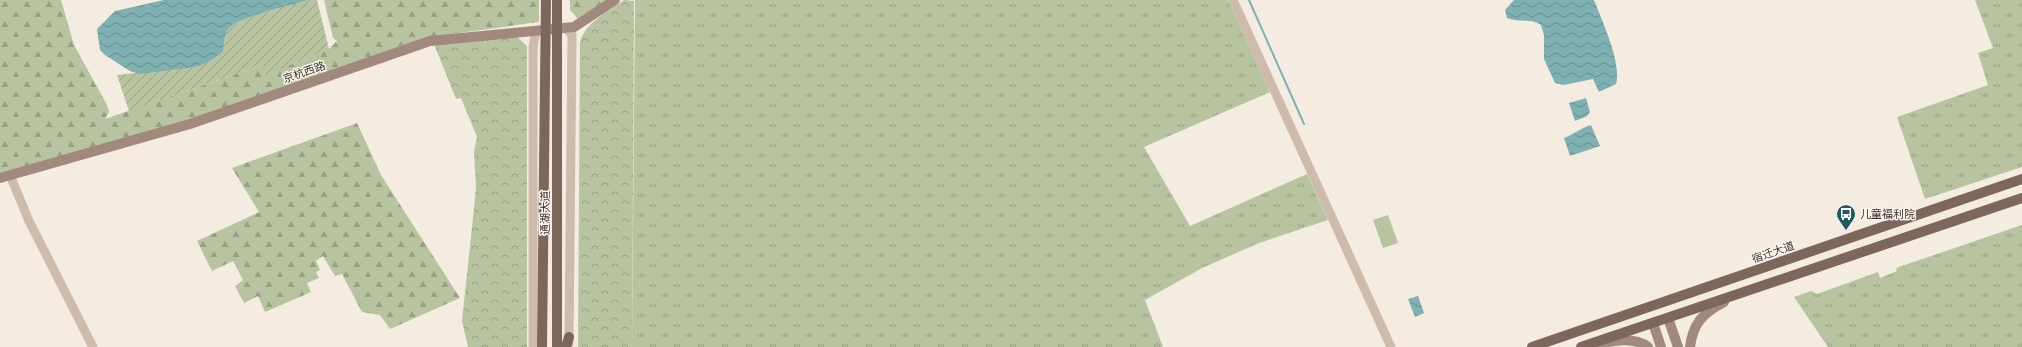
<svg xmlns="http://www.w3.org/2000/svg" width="2022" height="347" font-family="'Archivo Narrow','Noto Sans SC',sans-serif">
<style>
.grass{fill:url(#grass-tufts)}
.forest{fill:url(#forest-firs)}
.park{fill:url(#park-crowns)}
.garden{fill:url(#garden-furrows)}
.pitch{fill:#b8c4a0}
.water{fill:url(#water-waves)}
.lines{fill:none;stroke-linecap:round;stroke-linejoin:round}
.stream{stroke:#7fb0b2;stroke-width:2}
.minor{stroke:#cdbbac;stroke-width:9}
.secondary{stroke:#a18a7d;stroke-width:10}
.primary{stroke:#7d675c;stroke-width:10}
.primary-bridge{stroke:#7d675c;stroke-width:10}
.labels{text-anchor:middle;stroke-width:3;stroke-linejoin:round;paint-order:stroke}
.street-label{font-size:11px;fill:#3b302b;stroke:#fbf5ee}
.poi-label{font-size:11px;fill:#3b302b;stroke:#fbf5ee;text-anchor:start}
</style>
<defs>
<pattern id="grass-tufts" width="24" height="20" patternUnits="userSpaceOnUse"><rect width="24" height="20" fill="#b8c4a0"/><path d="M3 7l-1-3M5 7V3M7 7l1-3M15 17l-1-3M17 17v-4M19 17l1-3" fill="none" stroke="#97a083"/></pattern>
<pattern id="forest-firs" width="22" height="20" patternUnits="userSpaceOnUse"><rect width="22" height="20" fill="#b8c4a0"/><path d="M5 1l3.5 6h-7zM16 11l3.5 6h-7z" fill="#97a083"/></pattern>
<pattern id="park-crowns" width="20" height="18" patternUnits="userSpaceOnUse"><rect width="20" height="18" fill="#b8c4a0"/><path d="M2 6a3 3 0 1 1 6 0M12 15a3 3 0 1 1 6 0" fill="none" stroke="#97a083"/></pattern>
<pattern id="garden-furrows" width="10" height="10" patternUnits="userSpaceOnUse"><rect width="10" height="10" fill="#b8c4a0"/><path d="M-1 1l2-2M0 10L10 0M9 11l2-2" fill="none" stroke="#97a083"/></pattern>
<pattern id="water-waves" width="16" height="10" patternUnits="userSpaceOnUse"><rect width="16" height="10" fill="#7fb0b2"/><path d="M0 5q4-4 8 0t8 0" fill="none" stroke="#699091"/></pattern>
</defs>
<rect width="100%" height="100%" fill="#f4ebe1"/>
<g class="grass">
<path d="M635 0H1228L1270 92 1144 147 1190 226 1307 174 1328 220 1259 243 1202 268 1145 300 1163 347H632Z"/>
<path d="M1975 0H2022V167L1925 199 1897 117 1988 85 1978 53 1993 48Z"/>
<path d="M2022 225V347H1828L1794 297 1811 291 1817 294 1878 272 1880 278 1897 271 1896 268Z"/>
</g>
<g class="forest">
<path d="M0 0H61L74 45 107 105 109 112 105 119 262 65 267 74 329 49 337 41 333 38 324 0H539V22L424 38 191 119 0 176Z"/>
<path d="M570 0H607L578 19 570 10Z"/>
<path d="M357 123 381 175 460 298 390 329 380 315 362 312 342 274 335 276 323 256 316 261 320 270 316 272 319 278 307 283 311 292 265 312 258 296 244 303 235 286 243 280 233 261 212 271 197 241 259 212 232 168Z"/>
</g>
<g class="park">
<path d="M624 0 634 1 632 347H578L580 43C584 23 608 12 624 0Z"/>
<path d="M516 36 527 46V347H468L462 321 473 218 476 187 474 152 477 137 461 98 456 99 434 44Z"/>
</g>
<path class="garden" d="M309 0H317L329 49 266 75 262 65 129 111 117 75 194 67 207 63 223 52C224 44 224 34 229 28 238 17 293 5 309 0Z"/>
<path class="pitch" d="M1388 215 1398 243 1383 248 1373 220Z"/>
<g class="water">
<path d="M164 0H309C293 5 238 17 229 28 224 34 224 44 223 52L207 63 195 67 139 74 130 71 105 55 100 50 97 29 115 11Z"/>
<path d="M1514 0H1594C1602 21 1622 63 1616 84L1599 92 1593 79 1563 85 1555 83 1544 59V35L1541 25C1531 18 1519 23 1507 18L1505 10Z"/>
<path d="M1586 98 1590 112 1587 116 1575 121 1569 103Z"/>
<path d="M1591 125 1600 146 1570 156 1564 138C1574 134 1581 128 1591 125Z"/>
<path d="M1418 296 1424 313 1415 317 1408 299Z"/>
</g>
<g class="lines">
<path class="stream" d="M1249 0 1304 124"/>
<g class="minor">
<path d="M1233 0 1391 347"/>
<path d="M567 29 572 35 569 344"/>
<path d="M10 175 29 221 93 347"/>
<path d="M533 347V47L536 31"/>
</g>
<g class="secondary">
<path d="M0 178 190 124 430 41 574 27 615 0"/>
<path d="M1668 318 1678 347"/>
<path d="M1653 323 1661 347"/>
<path d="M1600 344C1615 340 1635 337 1648 347"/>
<path d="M1690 347C1693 323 1703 313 1724 302"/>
</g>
<g class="primary">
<path d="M557 78V347"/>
<path d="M542 347 545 79"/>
<path d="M566 347 569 337"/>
<path d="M1532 347 2022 179"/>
<path d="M1581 347 2022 198"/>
</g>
<g class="primary-bridge">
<path d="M557 78V0"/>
<path d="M545 79 546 0"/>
</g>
</g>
<defs>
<g id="bus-pin" transform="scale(1)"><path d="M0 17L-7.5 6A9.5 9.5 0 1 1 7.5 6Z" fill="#1f5a5e" stroke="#fbf5ee"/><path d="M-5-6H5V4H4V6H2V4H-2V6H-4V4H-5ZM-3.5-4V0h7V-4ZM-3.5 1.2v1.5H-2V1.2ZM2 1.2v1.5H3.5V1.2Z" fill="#fff"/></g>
</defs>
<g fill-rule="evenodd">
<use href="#bus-pin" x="1846" y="214"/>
</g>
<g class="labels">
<g class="street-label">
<text transform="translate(304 72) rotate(-19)" y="4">京杭西路</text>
<text transform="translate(545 213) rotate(-90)" y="4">通湖大道</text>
<text transform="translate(1773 252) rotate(-19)" y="4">宿迁大道</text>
</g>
<g class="poi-label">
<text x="1860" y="218">儿童福利院</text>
</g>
</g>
</svg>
